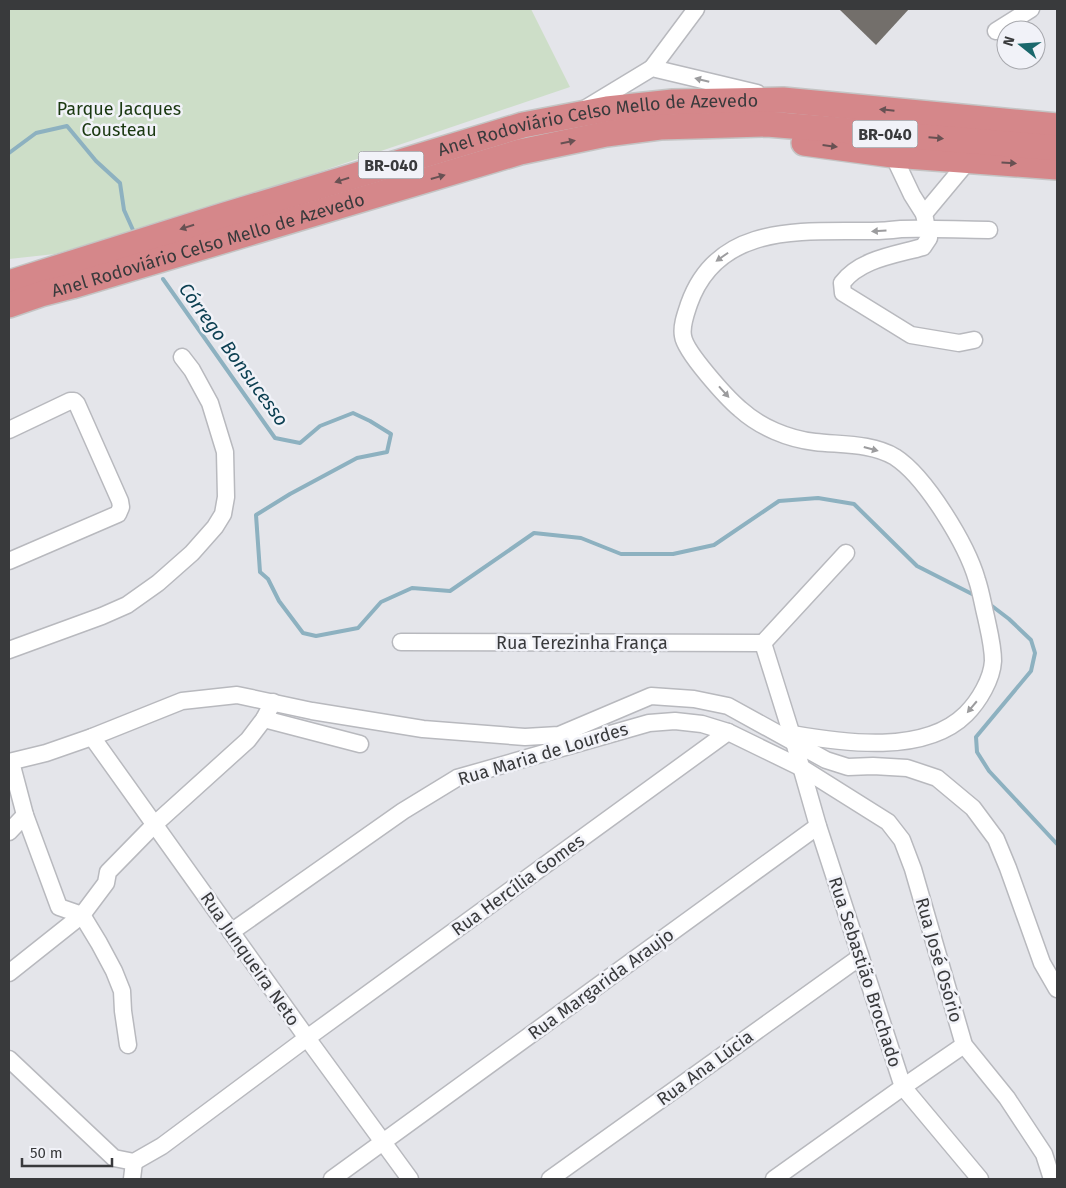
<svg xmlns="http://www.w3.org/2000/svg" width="1066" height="1188" font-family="'Fira Sans',sans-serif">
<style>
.green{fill:#cddec8}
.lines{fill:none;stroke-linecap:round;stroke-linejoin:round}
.stream{stroke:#8db1c0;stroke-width:4}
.building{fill:#736f6b}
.minor-casing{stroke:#b8b9be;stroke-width:19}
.highway-casing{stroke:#c4c4c4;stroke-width:28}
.minor{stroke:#fff;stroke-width:16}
.highway{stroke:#d5878a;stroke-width:25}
.oneway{fill:#9c9c9e}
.oneway2{fill:#685153}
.labels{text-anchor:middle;stroke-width:5;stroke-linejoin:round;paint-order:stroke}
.shield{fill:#f1f2f8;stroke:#707174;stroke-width:1}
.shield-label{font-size:16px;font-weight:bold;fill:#393a3c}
.park-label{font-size:18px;fill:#1a3810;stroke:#f1f2f8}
.street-label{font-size:18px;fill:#393a3c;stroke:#f1f2f8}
.water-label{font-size:19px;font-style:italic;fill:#0d4052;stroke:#f1f2f8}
</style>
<rect width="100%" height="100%" fill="#e4e5ea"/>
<path class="green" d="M9 9H531L570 87 257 193 55 254 9 259Z"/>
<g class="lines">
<g class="stream">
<path d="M9 153 36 133 67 126 96 161 120 183 124 210 133 230"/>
<path d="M163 279 275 438 300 443 320 426 353 413 370 421 391 434 387 452 357 458 290 494 256 515 260 572 268 579 279 601 303 633 316 636 358 628 381 602 412 588 450 591 534 533 581 538 621 554H673L714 545 779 501 818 498 854 504 917 566 976 596"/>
<path d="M988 603 1009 619 1031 640 1035 653 1031 671 976 737 977 752 989 771 1057 844"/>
</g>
</g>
<path class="building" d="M839 9H909L876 45Z"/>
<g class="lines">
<g class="minor-casing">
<g id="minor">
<path d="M996 31 1031 9"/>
<path d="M652 68 696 9"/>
<path d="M586 108 652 68 757 93"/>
<path d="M893 155 912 195 924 214 929 238 923 247C895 255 860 259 842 283L843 293 911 335 959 343 974 340"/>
<path d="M924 214 969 160"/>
<path d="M9 430 70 401H74L77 404 120 501 121 507 118 514 9 561"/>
<path d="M401 642 763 643"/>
<path d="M763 643 794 742 818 826 903 1087 980 1179"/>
<path d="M763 643 846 553"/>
<path d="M9 650 102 616 127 605 158 583 192 553 215 527 223 514 226 497 225 452 210 403 192 370 182 357"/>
<path d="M264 719 360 744"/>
<path d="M792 734C843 743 925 755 966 714 979 701 992 679 993 661 993 646 989 631 986 617 983 605 981 592 977 580 967 545 926 477 895 457 872 443 841 445 815 442 788 439 760 427 740 409 727 398 685 352 683 336 681 326 686 313 689 304 718 222 803 232 873 231 882 231 892 230 901 229 930 228 960 230 989 230"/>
<path d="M92 737 307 1038 410 1179"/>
<path d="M9 762 46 753 92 737 182 701 237 695 312 711 423 729 525 737 559 735 651 696 694 699 728 706 826 760 848 767 873 766 907 768 937 778 973 808 996 839 1008 868 1042 963 1057 989"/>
<path d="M11 762 25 815 59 907 82 915 99 943 114 971 122 991 123 1011 128 1045"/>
<path d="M9 832 25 815"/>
<path d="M231 932 403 811 457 778 649 723 675 721 702 724 728 732 802 768 888 822 902 840 913 869 964 1045 1007 1098 1044 1154 1052 1179"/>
<path d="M9 973 82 915 106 883 108 872 155 824 248 740 264 719 273 702"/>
<path d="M9 1059 114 1158 134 1162 162 1146 307 1038 728 732"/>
<path d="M132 1179 134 1162"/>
<path d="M332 1179 818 826"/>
<path d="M550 1179 860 957"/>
<path d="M774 1179 903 1087 964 1045"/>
</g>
</g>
<g class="highway-casing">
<g id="highway">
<path d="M804 143 893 155 1057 167"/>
<path id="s1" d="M9 283 225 215 523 125 607 109 673 102 783 100 1057 126"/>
<path id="s2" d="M9 305 41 294 72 286 520 152 606 134 660 127 767 124 1057 148"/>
</g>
</g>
<use href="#minor" class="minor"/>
<use href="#highway" class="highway"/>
</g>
<defs><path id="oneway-solid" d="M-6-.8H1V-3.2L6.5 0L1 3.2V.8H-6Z" transform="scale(1.25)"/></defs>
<g class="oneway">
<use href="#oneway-solid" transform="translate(702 80) rotate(-166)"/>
<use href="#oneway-solid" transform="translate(879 231) rotate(177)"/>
<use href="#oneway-solid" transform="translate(722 257) rotate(145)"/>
<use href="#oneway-solid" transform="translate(724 392) rotate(48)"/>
<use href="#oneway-solid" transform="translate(871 449) rotate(15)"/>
<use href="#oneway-solid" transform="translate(972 707) rotate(130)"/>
</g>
<g class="oneway2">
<use href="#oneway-solid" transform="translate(887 110) rotate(-174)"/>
<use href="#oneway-solid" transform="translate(936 138) rotate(5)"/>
<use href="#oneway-solid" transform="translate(568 142) rotate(-12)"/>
<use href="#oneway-solid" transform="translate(830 146) rotate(7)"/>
<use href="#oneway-solid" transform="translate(1009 163) rotate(4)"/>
<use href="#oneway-solid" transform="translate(438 177) rotate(-16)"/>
<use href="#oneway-solid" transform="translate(342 180) rotate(163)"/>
<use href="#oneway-solid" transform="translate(187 227) rotate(162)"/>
</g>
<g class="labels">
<g class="shield">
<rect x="852.5" y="120.5" width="65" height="27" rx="4"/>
<rect x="358.5" y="151.5" width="65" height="27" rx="4"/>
</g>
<g class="shield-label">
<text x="885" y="140">BR-040</text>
<text x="391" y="171">BR-040</text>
</g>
<g class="park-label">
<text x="119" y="115">Parque Jacques<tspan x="119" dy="21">Cousteau</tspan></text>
</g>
<g class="street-label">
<text dy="6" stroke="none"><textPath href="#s1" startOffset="612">Anel Rodoviário Celso Mello de Azevedo</textPath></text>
<text dy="6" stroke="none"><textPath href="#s2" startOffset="208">Anel Rodoviário Celso Mello de Azevedo</textPath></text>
<text x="582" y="649">Rua Terezinha França</text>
<text transform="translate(543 754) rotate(-17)" y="6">Rua Maria de Lourdes</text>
<text transform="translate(518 885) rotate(-36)" y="6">Rua Hercília Gomes</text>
<text transform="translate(250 959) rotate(55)" y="6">Rua Junqueira Neto</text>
<text transform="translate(939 960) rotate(74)" y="6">Rua José Osório</text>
<text transform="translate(865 972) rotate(72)" y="6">Rua Sebastião Brochado</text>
<text transform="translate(601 984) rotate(-36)" y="6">Rua Margarida Araujo</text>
<text transform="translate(705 1068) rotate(-36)" y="6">Rua Ana Lúcia</text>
</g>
<g class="water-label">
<text transform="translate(234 354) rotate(54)" y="7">Córrego Bonsucesso</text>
</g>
</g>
<rect width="1066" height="1188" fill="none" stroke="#393a3c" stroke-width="20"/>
<g transform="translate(1021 45) rotate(287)"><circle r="24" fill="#f1f2f8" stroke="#a7a8ad"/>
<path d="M0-4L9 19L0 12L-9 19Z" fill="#1a686c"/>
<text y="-8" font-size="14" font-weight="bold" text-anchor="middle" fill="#393a3c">N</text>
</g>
<path d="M22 1158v8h90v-8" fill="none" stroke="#393a3c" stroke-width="2.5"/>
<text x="30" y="1158" font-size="15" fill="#393a3c" stroke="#f1f2f8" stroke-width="4" paint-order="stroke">50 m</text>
</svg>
